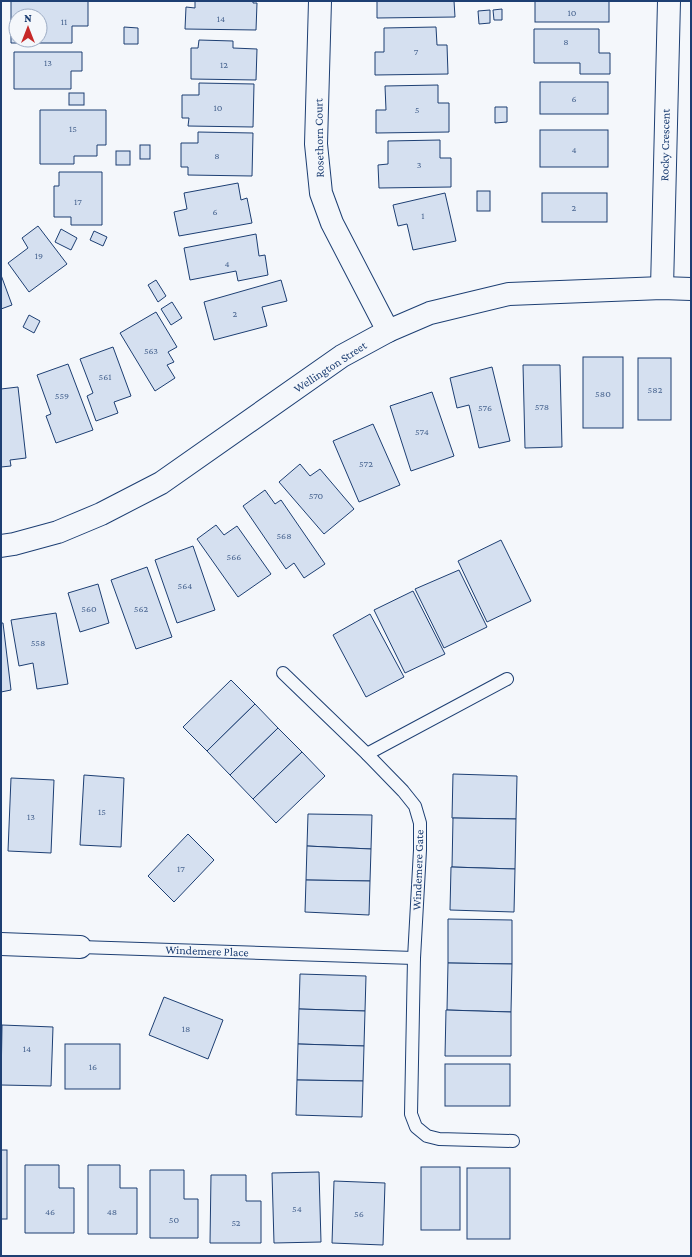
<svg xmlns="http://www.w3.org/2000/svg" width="692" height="1257" font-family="'Crimson Pro',serif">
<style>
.building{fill:#d5e0f0;stroke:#1d3f73;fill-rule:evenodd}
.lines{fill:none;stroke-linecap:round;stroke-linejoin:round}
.lane-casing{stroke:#1d3f73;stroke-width:14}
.street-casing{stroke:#1d3f73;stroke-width:24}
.secondary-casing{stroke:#1d3f73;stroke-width:24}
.lane{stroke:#f4f7fb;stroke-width:12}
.street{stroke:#f4f7fb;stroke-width:22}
.secondary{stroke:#f4f7fb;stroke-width:22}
.labels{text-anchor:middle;stroke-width:3;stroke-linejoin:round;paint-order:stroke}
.number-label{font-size:10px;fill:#4b6792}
.street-label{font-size:12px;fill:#1d3f73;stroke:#f4f7fb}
</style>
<rect width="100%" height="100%" fill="#f4f7fb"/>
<g class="building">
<path d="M11 1H88V26H72V43H11ZM16 16H40V40H16Z"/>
<path d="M195 1H253V3H257L256 30 185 29 186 7 195 8Z"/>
<path d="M377 1H454L455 17 377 18Z"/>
<rect x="535" y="1" width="74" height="21"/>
<path d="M502 9V20H494L493 10Z"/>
<path d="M490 10V23L479 24 478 11Z"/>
<path d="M124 27 138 28V44H124Z"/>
<path d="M436 27 437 45H447L448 74 375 75V52H384V28Z"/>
<path d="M534 29H599V53H610V74H580V63H534Z"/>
<path d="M199 40 233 41V48L257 49 256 80 191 79V48H198Z"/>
<path d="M14 52H82V71H71V89H14Z"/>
<rect x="540" y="82" width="68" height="32"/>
<path d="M199 83 254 84 253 127 188 126 189 118H182V95H199Z"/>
<path d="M438 85V103H449V132L376 133V110H386L385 86Z"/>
<rect x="69" y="93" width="15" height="12"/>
<path d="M495 107H507V122L495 123Z"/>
<path d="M40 110H106V145H97V156H74V164H40Z"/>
<rect x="540" y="130" width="68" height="37"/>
<path d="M198 132 253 133 252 176 188 175V167H181V143H198Z"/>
<path d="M440 140V158H451V187L379 188 378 165 388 164V141Z"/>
<rect x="140" y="145" width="10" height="14"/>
<rect x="116" y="151" width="14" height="14"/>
<path d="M59 172H102V225H71V217H54V186H59Z"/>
<path d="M238 183 241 200 247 198 252 223 179 236 174 212 187 209 184 193Z"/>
<rect x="477" y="191" width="13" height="20"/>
<path d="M445 193 456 241 413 250 407 224 398 226 393 205Z"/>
<rect x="542" y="193" width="65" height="29"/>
<path d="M38 226 67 264 29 292 8 263 28 248 22 238Z"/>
<path d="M61 229 77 238 71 250 55 242Z"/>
<path d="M94 231 107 237 103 246 90 240Z"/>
<path d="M256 234 259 256 265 255 268 275 238 281 236 271 190 280 184 248Z"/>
<path d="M1 275 12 305 1 309Z"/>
<path d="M156 280 166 296 158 302 148 285Z"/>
<path d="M281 280 287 301 262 307 267 326 214 340 204 302Z"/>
<path d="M172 302 182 318 171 325 161 309Z"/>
<path d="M156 312 177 347 168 352 174 362 167 365 175 378 155 391 120 333Z"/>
<path d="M29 315 40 321 34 333 23 327Z"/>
<path d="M113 347 131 396 114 402 118 413 96 421 87 396 93 393 80 359Z"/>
<rect x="583" y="357" width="40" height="71"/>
<rect x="638" y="358" width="33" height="62"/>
<path d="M68 364 93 430 56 443 46 416 51 414 37 375Z"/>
<path d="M523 365H560L562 447 525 448Z"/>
<path d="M492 367 510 441 479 448 469 405 457 408 450 378Z"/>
<path d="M18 387 26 458 10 460 11 466 1 467V389Z"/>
<path d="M432 392 454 456 411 471 390 406Z"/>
<path d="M373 424 400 485 359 502 333 441Z"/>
<path d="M300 464 310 476 320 469 354 509 324 534 279 482Z"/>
<path d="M265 490 275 504 281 500 325 564 304 578 294 563 286 569 243 506Z"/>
<path d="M216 525 224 535 237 526 271 574 238 597 197 539Z"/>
<path d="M501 540 531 601 487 622 458 561Z"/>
<path d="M193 546 215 610 177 623 155 560Z"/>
<path d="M147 567 172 637 136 649 111 580Z"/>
<path d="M459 570 487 627 444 648 415 589Z"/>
<path d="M98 584 109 623 80 632 68 593Z"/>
<path d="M413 591 445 654 405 673 374 610Z"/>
<path d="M56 613 68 684 37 689 33 663 19 666 11 620Z"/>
<path d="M370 614 404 677 366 697 333 635Z"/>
<path d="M1 623H3L11 690 1 692Z"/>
<path d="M231 680 255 704 207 751 183 727Z"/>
<path d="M255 704 278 728 230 775 207 751Z"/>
<path d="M278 728 302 752 253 799 230 775Z"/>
<path d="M302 752 325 776 276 823 253 799Z"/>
<path d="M453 774 517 776 516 819 452 818Z"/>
<path d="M84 775 124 778 121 847 80 845Z"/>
<path d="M11 778 54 780 51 853 8 851Z"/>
<path d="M308 814 372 815 371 849 307 846Z"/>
<path d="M453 818 516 819 515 869 452 867Z"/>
<path d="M188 834 214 860 174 902 148 876Z"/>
<path d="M307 846 371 849 370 881 306 880Z"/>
<path d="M451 867 515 869 514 912 450 910Z"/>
<path d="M306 880 370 881 369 915 305 912Z"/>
<path d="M448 919 512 920V964L448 963Z"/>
<path d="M448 963 512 964 511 1012 447 1010Z"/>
<path d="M300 974 366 976 365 1011 299 1009Z"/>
<path d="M164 997 223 1020 208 1059 149 1035Z"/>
<path d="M299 1009 365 1011 364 1046 298 1044Z"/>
<path d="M446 1010 511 1012V1056H445Z"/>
<path d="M2 1025 53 1027 51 1086 1 1085Z"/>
<rect x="65" y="1044" width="55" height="45"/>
<path d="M298 1044 364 1046 363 1081 297 1080Z"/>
<rect x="445" y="1064" width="65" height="42"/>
<path d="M297 1080 363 1081 362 1117 296 1115Z"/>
<rect x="1" y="1150" width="6" height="69"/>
<path d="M25 1165H59V1188H74V1233H25Z"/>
<path d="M88 1165H120V1188H137V1234H88Z"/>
<rect x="421" y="1167" width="39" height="63"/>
<rect x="467" y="1168" width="43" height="71"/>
<path d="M150 1170H184V1199H198V1238H150Z"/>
<path d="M319 1172 321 1242 274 1243 272 1173Z"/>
<path d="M211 1175H246V1201H261V1243H210Z"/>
<path d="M334 1181 385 1183 383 1245 332 1243Z"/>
</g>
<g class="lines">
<g class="lane-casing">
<g id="lane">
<path d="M283 673 367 754 403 791 415 806 420 823V850L414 958 411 1114 416 1127 427 1136 439 1139 513 1141"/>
<path d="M367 754 507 679"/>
<path d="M80 947 414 958"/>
</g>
</g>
<g class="street-casing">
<g id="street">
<path d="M320 1 316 144 321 193 332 223 388 331"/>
<path d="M662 288 669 1"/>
<path d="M1 944 80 947"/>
</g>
</g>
<g class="secondary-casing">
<path id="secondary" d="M1 546 14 544 58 532 101 514 161 483 342 356 388 331 430 313 509 294 662 288 691 289"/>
</g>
<use href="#lane" class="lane"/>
<use href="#street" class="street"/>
<use href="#secondary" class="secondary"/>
</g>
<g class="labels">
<g class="number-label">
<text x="572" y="16">10</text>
<text x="221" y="22">14</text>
<text x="64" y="25">11</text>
<text x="566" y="45">8</text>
<text x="416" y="55">7</text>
<text x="48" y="66">13</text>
<text x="224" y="68">12</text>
<text x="574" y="102">6</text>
<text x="218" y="111">10</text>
<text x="417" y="113">5</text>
<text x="73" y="132">15</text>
<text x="574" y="153">4</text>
<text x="217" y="159">8</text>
<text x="419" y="168">3</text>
<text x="78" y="205">17</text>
<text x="574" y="211">2</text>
<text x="215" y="215">6</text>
<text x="423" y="219">1</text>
<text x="39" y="259">19</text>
<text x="227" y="267">4</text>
<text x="235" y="317">2</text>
<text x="151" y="354">563</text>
<text x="105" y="380">561</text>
<text x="655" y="393">582</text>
<text x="603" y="397">580</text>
<text x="62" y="399">559</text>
<text x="542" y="410">578</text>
<text x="485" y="411">576</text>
<text x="422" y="435">574</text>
<text x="366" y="467">572</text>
<text x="316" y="499">570</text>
<text x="284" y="539">568</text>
<text x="234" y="560">566</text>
<text x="185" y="589">564</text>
<text x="89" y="612">560</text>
<text x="141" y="612">562</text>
<text x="38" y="646">558</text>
<text x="102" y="815">15</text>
<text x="31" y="820">13</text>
<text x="181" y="872">17</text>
<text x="186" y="1032">18</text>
<text x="27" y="1052">14</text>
<text x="93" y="1070">16</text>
<text x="297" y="1212">54</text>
<text x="50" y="1215">46</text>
<text x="112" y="1215">48</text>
<text x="359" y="1217">56</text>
<text x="174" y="1223">50</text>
<text x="236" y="1226">52</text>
</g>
<g class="street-label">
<text transform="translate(319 138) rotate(-91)" y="4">Rosethorn Court</text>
<text transform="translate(665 145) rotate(-89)" y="4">Rocky Crescent</text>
<text transform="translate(330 367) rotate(-33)" y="4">Wellington Street</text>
<text transform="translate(418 870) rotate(-88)" y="4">Windemere Gate</text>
<text transform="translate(207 951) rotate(2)" y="4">Windemere Place</text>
</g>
</g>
<rect width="692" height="1257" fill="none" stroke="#1d3f73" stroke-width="4"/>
<g transform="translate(28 28)"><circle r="19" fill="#f4f7fb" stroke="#9eadc5"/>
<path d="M0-3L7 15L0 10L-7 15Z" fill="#c62828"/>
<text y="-6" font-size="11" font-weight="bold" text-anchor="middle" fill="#1d3f73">N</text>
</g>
</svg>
